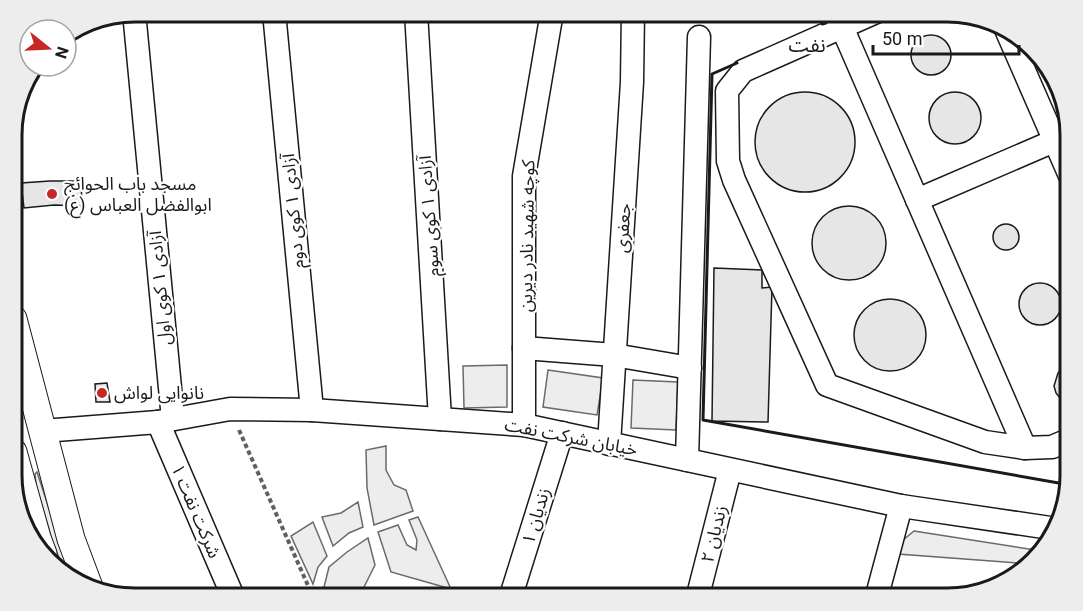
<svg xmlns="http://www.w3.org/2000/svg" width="1083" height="611" font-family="Roboto,'Noto Sans Arabic',sans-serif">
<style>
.built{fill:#ededed;stroke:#6a6a6a;stroke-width:1.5}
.building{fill:#e6e6e6;stroke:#1a1a1a;stroke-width:1.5}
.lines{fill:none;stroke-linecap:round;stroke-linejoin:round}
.minor-casing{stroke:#1a1a1a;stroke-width:25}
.major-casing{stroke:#1a1a1a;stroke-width:29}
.path{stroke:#5f5f5f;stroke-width:4;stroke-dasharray:4.5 3;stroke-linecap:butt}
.minor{stroke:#fff;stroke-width:22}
.major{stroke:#fff;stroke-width:27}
.wall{stroke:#1a1a1a;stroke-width:3}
.poi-dot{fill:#c62828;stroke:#fff;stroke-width:2}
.labels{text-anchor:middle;stroke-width:4.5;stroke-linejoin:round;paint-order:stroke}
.poi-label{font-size:18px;fill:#1a1a1a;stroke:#fff;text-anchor:start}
.street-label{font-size:18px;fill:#1a1a1a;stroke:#fff}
.neighbourhood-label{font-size:20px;fill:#1a1a1a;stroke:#fff}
.rim{fill:none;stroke:#1a1a1a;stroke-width:3}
</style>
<rect width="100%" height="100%" fill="#fff"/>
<g class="built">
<path d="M507 365V407L464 408 463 366Z"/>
<path d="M548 370 603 378 597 415 543 407Z"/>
<path d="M633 380 678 382 676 430 631 428Z"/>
<path d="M386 446V470L394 485 406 490 413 511 374 525 367 488 366 450Z"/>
<path d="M37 472 58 536 74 583 66 575 52 540 36 485 35 474Z"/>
<path d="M358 502 363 527 349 533 333 546 322 517 341 513Z"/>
<path d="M418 517 451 589 391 572 378 532 398 525 407 545 416 550 417 540 409 520Z"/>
<path d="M313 522 327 556 318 567 313 584 291 536Z"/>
<path d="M914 531 1042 551 1030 564 898 554 902 541Z"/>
<path d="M368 538 375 565 358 599H323V591L329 567 347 552Z"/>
</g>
<g class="building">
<circle cx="931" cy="55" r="20"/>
<circle cx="955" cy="118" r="26"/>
<circle cx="805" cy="142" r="50"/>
<path d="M50 181H81L82 206 54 205 24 208 21 183Z"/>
<circle cx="849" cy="243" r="37"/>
<circle cx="1006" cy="237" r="13"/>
<path d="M714 268 762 270V288L772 287 768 422 712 421Z"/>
<circle cx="1040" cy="304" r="21"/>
<circle cx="890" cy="335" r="36"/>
<path d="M1068 365H1071V405L1065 403 1060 398 1056 393 1054 386 1058 373 1062 368Z"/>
<path d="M107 383 110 402H96L95 384Z"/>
</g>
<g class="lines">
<g class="minor-casing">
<g id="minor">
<path d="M134 12 173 419"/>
<path d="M274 12 312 410"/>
<path d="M416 12 440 419"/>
<path d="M876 12 743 71 727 91 728 161 734 180 827 385 985 442 1025 448 1052 447 1071 439"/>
<path d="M840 14 842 27 1025 448"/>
<path d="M1005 27 1071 178"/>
<path d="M917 200 1054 141"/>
<path d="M524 348 614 355 690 368"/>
<path d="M158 422 234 599"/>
<path d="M524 425V176L552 12"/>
<path d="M43 431 158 422 230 409 312 410 524 425 901 506 1057 529"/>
<path d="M609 444 632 82 633 12"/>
<path d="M687 460 699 37"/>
<path d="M510 599 562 433"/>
<path d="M697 599 730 470"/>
<path d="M876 599 901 506"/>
</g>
</g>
<g class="major-casing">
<g id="major">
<path d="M13 319 71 539 89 587"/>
<path d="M13 452 37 538 43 554"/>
</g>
</g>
<path class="path" d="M239 430 314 599"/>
<use href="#minor" class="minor"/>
<use href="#major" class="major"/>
<g class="wall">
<path d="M822 24 826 23 824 12"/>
<path d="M737 63 712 74 703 420 1070 485"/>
</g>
</g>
<g class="poi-dot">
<circle cx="52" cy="194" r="6"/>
<circle cx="102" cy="393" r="6"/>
</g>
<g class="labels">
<g class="poi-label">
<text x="64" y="190">مسجد باب الحوائج<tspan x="64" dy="21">ابوالفضل العباس (ع)</tspan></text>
<text x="114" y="399">نانوایی لواش</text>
</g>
<g class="street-label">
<text transform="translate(293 211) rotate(-95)" y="6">آزادی ۱ کوی دوم</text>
<text transform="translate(429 216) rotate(-94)" y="6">آزادی ۱ کوی سوم</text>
<text transform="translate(623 228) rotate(-86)" y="6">جعفری</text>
<text transform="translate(527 236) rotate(-89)" y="6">کوچه شهید نادر دیرین</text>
<text transform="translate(160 288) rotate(-95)" y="6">آزادی ۱ کوی اول</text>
<text transform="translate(571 437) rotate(11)" y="6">خیابان شرکت نفت</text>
<text transform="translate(196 511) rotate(67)" y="6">شرکت نفت ۱</text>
<text transform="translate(536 516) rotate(-73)" y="6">زندیان ۱</text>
<text transform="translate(714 534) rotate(-76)" y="6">زندیان ۲</text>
</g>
<g class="neighbourhood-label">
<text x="807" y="52">نفت</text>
</g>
</g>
<path d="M0 0H1083V611H0ZM135 22H947A113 113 0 0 1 1060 135V475A113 113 0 0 1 947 588H135A113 113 0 0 1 22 475V135A113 113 0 0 1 135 22Z" fill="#ededed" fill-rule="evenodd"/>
<path class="rim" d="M135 22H947A113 113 0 0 1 1060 135V475A113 113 0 0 1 947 588H135A113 113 0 0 1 22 475V135A113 113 0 0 1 135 22Z"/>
<g transform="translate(48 48) rotate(108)"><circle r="28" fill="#ffffff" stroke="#a3a3a3" stroke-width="1.5"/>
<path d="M0-4.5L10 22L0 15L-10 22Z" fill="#c62828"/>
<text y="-9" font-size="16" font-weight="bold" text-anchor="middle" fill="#1a1a1a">N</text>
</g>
<path d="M873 45v9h146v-9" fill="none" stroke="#1a1a1a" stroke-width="3"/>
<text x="882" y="45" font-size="18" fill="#1a1a1a" stroke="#ffffff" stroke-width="4.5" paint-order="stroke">50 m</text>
</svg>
